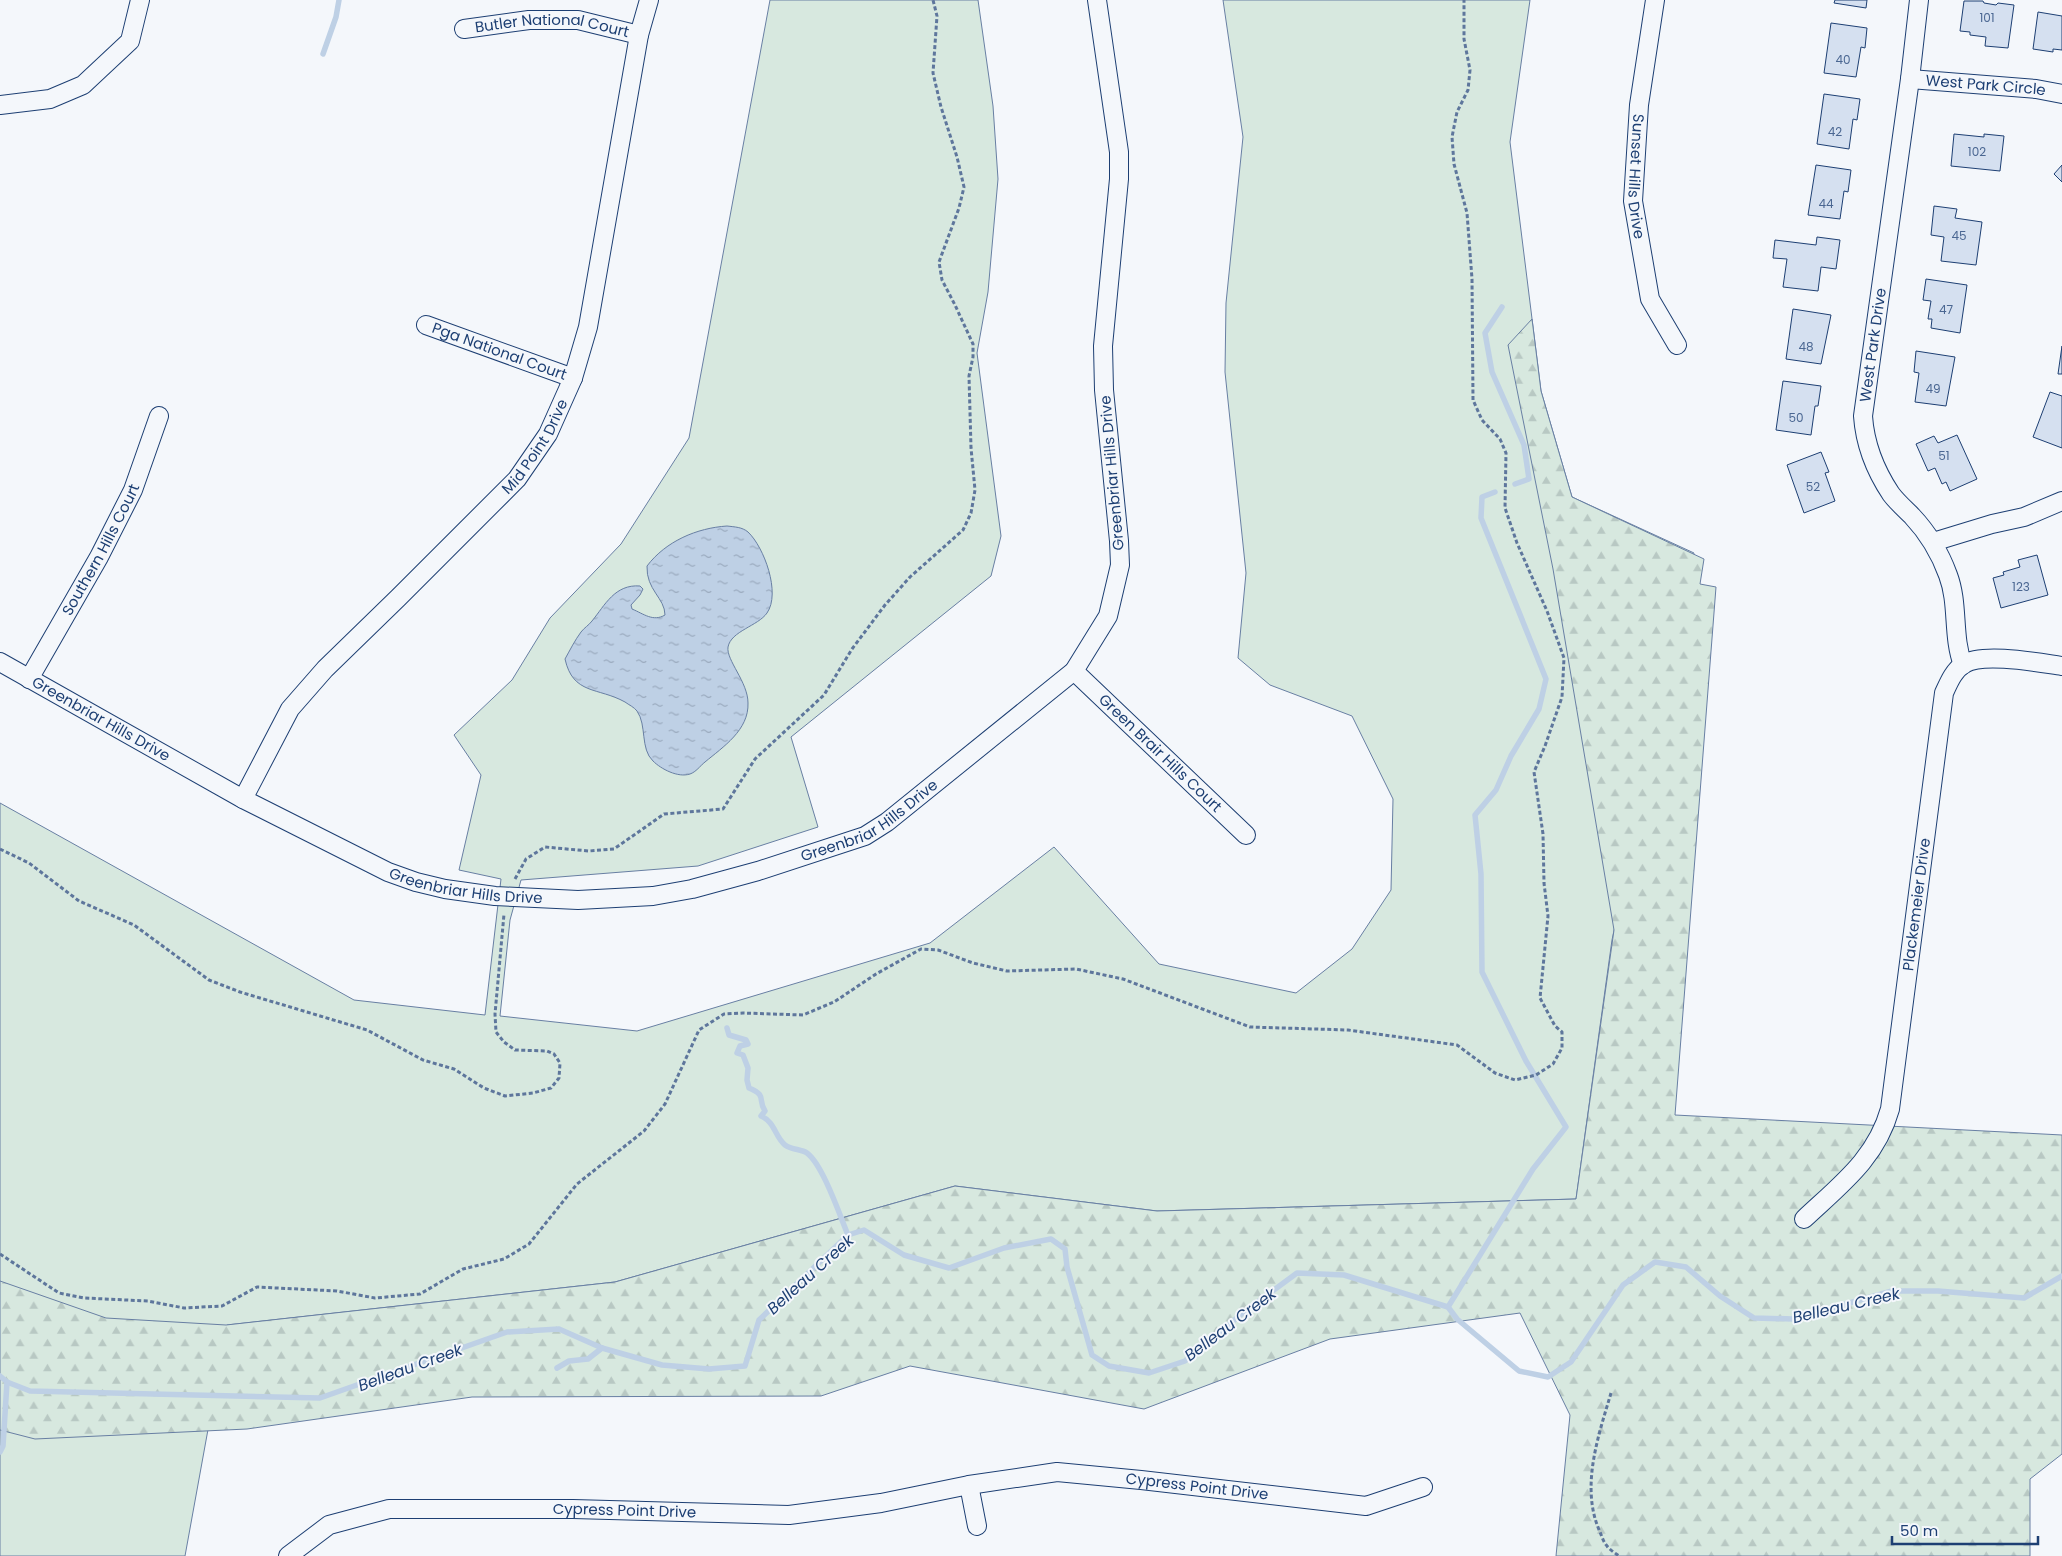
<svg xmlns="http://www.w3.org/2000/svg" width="2062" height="1556" font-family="Poppins,sans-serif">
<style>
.grass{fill:#d7e8df;stroke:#687fa3}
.forest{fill:url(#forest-firs);stroke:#687fa3}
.water{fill:url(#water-ripples);stroke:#687fa3}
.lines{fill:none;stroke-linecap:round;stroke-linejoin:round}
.stream{stroke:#bed0e5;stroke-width:5.5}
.building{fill:#d5e0f0;stroke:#1d3f73}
.minor-casing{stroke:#1d3f73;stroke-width:20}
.path{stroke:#5e769c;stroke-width:3;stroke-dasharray:4 2.5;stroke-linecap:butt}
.minor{stroke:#f4f7fb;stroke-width:18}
.labels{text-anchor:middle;stroke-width:4;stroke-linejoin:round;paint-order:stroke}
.number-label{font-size:12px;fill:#4b6792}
.street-label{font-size:15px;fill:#1d3f73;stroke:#f4f7fb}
.water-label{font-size:16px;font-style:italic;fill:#1d3f73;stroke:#f4f7fb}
</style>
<defs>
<pattern id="forest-firs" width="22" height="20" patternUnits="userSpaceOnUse" patternTransform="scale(1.25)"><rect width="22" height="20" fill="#d7e8df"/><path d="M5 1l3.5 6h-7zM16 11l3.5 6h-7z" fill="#b8c8c3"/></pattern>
<pattern id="water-ripples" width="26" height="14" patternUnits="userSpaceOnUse" patternTransform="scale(1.25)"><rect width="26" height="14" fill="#bed0e5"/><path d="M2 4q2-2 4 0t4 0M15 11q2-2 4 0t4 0" fill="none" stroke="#9aaabe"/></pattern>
</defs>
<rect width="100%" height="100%" fill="#f4f7fb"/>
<path class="grass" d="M770 0H978L993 106 998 179 988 292 977 353 1001 536 991 576 791 737 818 827 698 866 521 880 510 920 500 1016 637 1031 930 943 1054 847 1159 964 1296 993 1352 949 1391 890 1393 799 1352 716 1270 685 1238 658 1246 573 1225 372 1226 303 1243 137 1223 0H1530L1510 142 1541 391 1572 497 1694 553 1612 940 1576 1199 1157 1211 955 1186 615 1282 227 1325 185 1556H0V803L354 1000 485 1015 501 879 459 870 481 775 454 735 512 680 550 618 621 544 689 438Z"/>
<path class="forest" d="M1532 319 1541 391 1572 497 1704 559 1700 584 1716 587 1675 1115 2062 1135V1454L2030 1479V1556H1556L1570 1415 1520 1313 1330 1339 1144 1409 910 1366 821 1396 472 1397 247 1429 35 1439 0 1430V1281L106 1318 226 1325 615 1282 955 1186 1157 1211 1576 1199 1614 930 1553 569 1508 345Z"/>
<path class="water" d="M727 526C735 527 742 527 748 532 764 547 781 593 767 613 758 626 731 631 728 647 726 660 748 682 748 703 749 730 723 747 705 762 700 766 696 772 690 774 678 778 661 769 653 761 640 749 647 725 637 711 634 707 629 705 625 702 598 687 573 695 565 659 570 650 575 640 581 632 584 628 589 625 592 621 605 605 615 584 640 586L643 589 640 595 631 605 632 609C644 614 653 622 665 615 665 598 646 590 647 566 666 541 697 528 727 526Z"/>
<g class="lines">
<g class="stream">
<path d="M323 54 336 17 339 0"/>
<path d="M1502 307 1485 333 1492 372 1524 445 1529 479 1515 484"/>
<path d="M727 1028 729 1035 746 1040 748 1044 740 1046 737 1053 743 1055 748 1068 747 1080 749 1088C768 1096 757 1099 765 1111L761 1116C775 1122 775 1137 785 1145 792 1150 801 1149 807 1153 823 1165 840 1216 848 1235"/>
<path d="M1448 1307 1533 1169 1566 1127 1526 1061 1482 972 1481 874 1475 815 1496 790 1511 756 1539 709 1546 679 1481 518 1482 497 1495 492"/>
<path d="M557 1368 569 1361 588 1359 602 1348"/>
<path d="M0 1376 7 1382 30 1391 320 1398 507 1332 559 1329 602 1348 662 1365 709 1369 745 1366 759 1320 848 1235 864 1230 904 1255 949 1268 1004 1248 1051 1239 1065 1249 1067 1267 1092 1355 1109 1366 1149 1373 1185 1361 1244 1312 1297 1273 1344 1275 1448 1307 1457 1319 1519 1371 1548 1377 1571 1362 1623 1285 1655 1262 1686 1267 1720 1296 1754 1318 1793 1319 1892 1291H1938L2024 1298 2062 1276"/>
<path d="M0 1452 3 1446 7 1382"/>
</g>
</g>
<g class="building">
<path d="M1835 0H1867L1866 8 1834 3Z"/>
<path d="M1964 1H1983L1984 3 1996 5 1998 3 2014 5 2008 48 1985 46 1986 37 1970 35V32L1960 31Z"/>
<path d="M2038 12 2062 16V50L2053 49V52L2033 49Z"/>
<path d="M1831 23 1867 28 1865 48 1861 47 1856 77 1824 73Z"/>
<path d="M1824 94 1860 99 1857 120 1853 119 1849 149 1817 144Z"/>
<path d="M1954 134 1984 137V134L2004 136 2000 171 1951 166Z"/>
<path d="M1816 165 1851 170 1848 192 1844 191 1840 219 1808 215Z"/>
<path d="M2062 165V182L2054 174Z"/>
<path d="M1934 206 1957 209 1955 218 1982 222 1976 265 1941 261 1944 237 1931 235Z"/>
<path d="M1817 237 1840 240 1836 269 1821 267 1818 291 1783 287 1787 259 1773 258 1775 240 1816 245Z"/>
<path d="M1926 279 1967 285 1960 333 1931 328 1932 319H1928L1931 301 1923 300Z"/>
<path d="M1793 309 1831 315 1821 364 1786 359Z"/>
<path d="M2062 346V374H2058Z"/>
<path d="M1916 351 1955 357 1946 406 1915 402 1919 373 1914 372Z"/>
<path d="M1783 381 1821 386 1818 406H1815L1811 435 1776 430Z"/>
<path d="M2050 392 2062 396V448L2033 437Z"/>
<path d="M1957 435 1977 479 1950 491 1946 482 1942 484 1935 468 1928 471 1916 444 1934 436 1938 443Z"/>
<path d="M1821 452 1829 472 1825 473 1835 501 1804 513 1787 465Z"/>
<path d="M2037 555 2048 595 2001 608 1993 578 2004 575 2003 572 2020 567 2018 560Z"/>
</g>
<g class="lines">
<g class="minor-casing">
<g id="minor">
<path id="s1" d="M1655 0 1639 105 1633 201 1650 299 1677 345"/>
<path d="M1919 0 1910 79 1863 416C1865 445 1875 470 1891 494 1897 502 1905 509 1912 516 1928 533 1940 553 1948 575 1959 604 1952 636 1963 665"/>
<path id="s2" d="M464 29 529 20H578L639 35"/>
<path id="s3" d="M1910 79 2036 89 2062 94"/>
<path d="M0 105 50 99 83 85 130 41 140 0"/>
<path id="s4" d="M426 325 573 378"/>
<path d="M1933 542 1992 524 2024 517 2062 501"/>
<path id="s5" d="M0 662 243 799 388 872 416 882 445 889 495 896 578 900 653 896 692 889 758 871 865 836 887 822 1074 671 1108 616 1120 565 1119 541 1104 390 1103 346 1119 179V152L1097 0"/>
<path id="s6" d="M1074 671 1246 835"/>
<path id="s7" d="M29 679 99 557 133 490 159 416"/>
<path id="s8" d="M243 799 290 709 325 669 398 598 517 479 548 434 573 378 588 327 639 35 649 0"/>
<path id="s9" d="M1804 1219C1840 1185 1876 1159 1890 1109L1944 693C1949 682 1954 670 1964 664 1983 652 2040 663 2062 666"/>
<path d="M969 1485 977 1526"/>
<path id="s10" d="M288 1556 329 1525 389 1509H573L789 1515 881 1503 969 1485 1057 1472 1141 1480 1366 1506 1423 1487"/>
</g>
</g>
<g class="path">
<path d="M0 849 29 863 79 901 134 925 209 980 240 992 367 1030 423 1060 454 1069 484 1088 505 1096 533 1093 551 1088 559 1078 560 1063 554 1054 547 1051 515 1050 504 1042 496 1032 495 1014 504 914"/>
<path d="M515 879 526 859 545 847 589 851 614 849 664 814 723 809 755 759 824 695 852 649 885 605 910 577 963 530 971 513 975 490 971 448 969 376 973 357V344L955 305 942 280 939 262 959 208 964 187 957 157 941 107 933 73 937 16 933 0"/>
<path d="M0 1254 59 1293 84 1298 148 1301 184 1308 222 1306 257 1287 337 1291 375 1298 420 1294 463 1269 504 1259 529 1244 577 1184 644 1131 665 1104 699 1030 724 1014 743 1013 803 1015 834 1002 876 974 921 949 938 950 973 963 1007 971 1076 969 1123 979 1250 1027 1348 1030 1457 1045 1495 1073 1515 1080 1536 1075 1553 1064 1562 1048V1032L1555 1026 1540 998 1548 916 1544 883 1543 834 1534 772 1545 746 1562 697 1564 658 1547 611 1517 543 1505 508 1506 453 1500 439 1482 420 1473 400 1472 279 1467 213 1454 164 1452 137 1457 112 1468 90 1470 70 1464 39V0"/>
<path d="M1611 1393C1598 1437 1580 1488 1600 1532 1602 1537 1604 1543 1607 1546 1610 1550 1615 1553 1619 1556"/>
</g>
<use href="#minor" class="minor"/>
</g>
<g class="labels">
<g class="number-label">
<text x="1987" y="22">101</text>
<text x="1843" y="64">40</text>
<text x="1835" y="136">42</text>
<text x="1977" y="156">102</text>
<text x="1826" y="208">44</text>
<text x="1959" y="240">45</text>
<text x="1946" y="314">47</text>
<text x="1806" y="351">48</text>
<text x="1933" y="393">49</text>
<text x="1796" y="422">50</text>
<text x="1944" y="460">51</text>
<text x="1813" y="491">52</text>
<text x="2021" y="591">123</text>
</g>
<g class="street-label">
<text dy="5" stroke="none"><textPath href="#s2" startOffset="89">Butler National Court</textPath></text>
<text dy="5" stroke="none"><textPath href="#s3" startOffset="76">West Park Circle</textPath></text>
<text dy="5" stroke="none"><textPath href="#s1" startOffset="178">Sunset Hills Drive</textPath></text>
<text transform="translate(1873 345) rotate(-82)" y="5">West Park Drive</text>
<text dy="5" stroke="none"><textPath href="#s4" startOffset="78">Pga National Court</textPath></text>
<text dy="5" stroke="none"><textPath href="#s8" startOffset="462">Mid Point Drive</textPath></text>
<text transform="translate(1112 473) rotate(-95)" y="5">Greenbriar Hills Drive</text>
<text dy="5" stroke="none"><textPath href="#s7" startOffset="148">Southern Hills Court</textPath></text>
<text dy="5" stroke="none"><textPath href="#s5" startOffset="116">Greenbriar Hills Drive</textPath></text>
<text dy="5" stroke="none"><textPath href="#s6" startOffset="119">Green Brair Hills Court</textPath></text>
<text dy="5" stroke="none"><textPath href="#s5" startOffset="941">Greenbriar Hills Drive</textPath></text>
<text dy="5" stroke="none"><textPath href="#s5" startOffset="521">Greenbriar Hills Drive</textPath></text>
<text dy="5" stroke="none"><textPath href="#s9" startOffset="348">Plackemeier Drive</textPath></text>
<text dy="5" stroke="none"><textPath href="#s10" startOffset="926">Cypress Point Drive</textPath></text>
<text dy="5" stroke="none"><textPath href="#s10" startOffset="349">Cypress Point Drive</textPath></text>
</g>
<g class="water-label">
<text transform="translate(810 1274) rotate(-42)" y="6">Belleau Creek</text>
<text transform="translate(1846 1305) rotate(-13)" y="6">Belleau Creek</text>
<text transform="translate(1230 1324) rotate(-37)" y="6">Belleau Creek</text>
<text transform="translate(410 1367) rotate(-20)" y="6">Belleau Creek</text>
</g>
</g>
<path d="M1892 1536v8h146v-8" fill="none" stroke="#1d3f73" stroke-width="2.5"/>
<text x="1900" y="1536" font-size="15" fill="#1d3f73" stroke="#f4f7fb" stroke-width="4" paint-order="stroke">50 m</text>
</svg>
